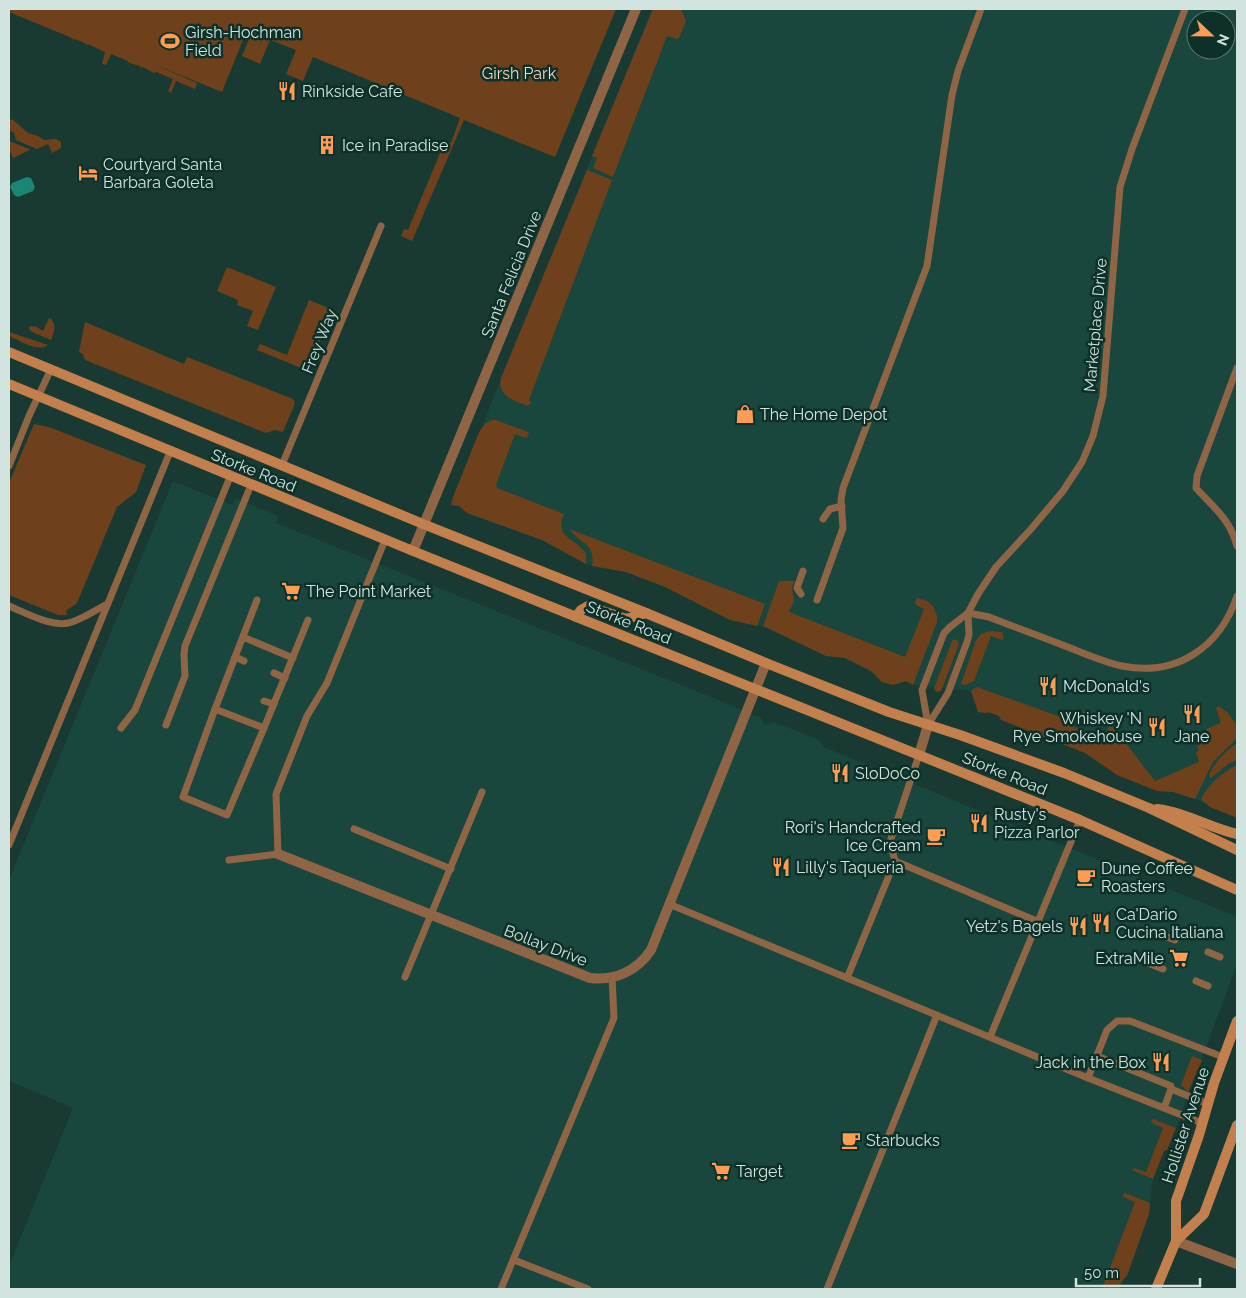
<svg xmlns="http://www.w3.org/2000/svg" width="1246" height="1298" font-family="Raleway,sans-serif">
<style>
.built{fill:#19463d;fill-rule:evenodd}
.green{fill:#6e411c}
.water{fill:#1a8774}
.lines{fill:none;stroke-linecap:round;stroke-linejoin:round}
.lane{stroke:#8f6546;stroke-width:7}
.street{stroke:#8f6546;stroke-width:10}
.secondary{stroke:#c37f4c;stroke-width:10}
.labels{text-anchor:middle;stroke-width:5;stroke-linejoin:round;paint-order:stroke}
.poi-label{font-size:16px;fill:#d2e4df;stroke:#0d3029;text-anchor:start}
.park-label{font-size:16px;fill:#fad7bf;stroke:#0d3029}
.street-label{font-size:16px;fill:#d2e4df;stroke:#0d3029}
</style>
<rect width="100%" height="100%" fill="#183a33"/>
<g class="built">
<path d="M652 9H1237V818L1195 799 1173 792 1157 791 1117 775 1085 753 1001 720 999 716 988 712 986 713 978 712 971 691 913 685 906 681 893 685 882 682 871 671 845 658 826 656 763 626 730 620 665 587 626 572 586 564 542 540 467 513 459 506 451 505 453 497ZM1196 20H1226V50H1196Z"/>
<path d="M173 481 232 505 235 498 278 516 276 523 716 699 761 718 765 725 774 722 819 740 824 747 1237 917V964L1176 1128 1167 1150 1164 1151 1153 1179 1150 1203 1120 1289H9V1266L73 1108 9 1081V880Z"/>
</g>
<g class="green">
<path d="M9 9H616L555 157 464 120 412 241 401 236 404 229 408 230 445 141 451 143 460 118 313 57 303 81 286 74 296 50 270 40 260 64 242 56 252 32 247 30 222 92 153 64 197 83 195 89 176 81 171 93 168 91 173 79 156 72 154 73 143 67 141 68 140 66 129 63 128 61 111 54 106 65 102 64 105 52 88 44 86 45 85 43 75 39 73 40 72 38 9 12Z"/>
<path d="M653 9H681L686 21 679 38 677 39 667 36 613 177 593 168 597 158 592 156Z"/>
<path d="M9 119 13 120 28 133 38 136 44 140 56 139 61 142V148L52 153 48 144 37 149 16 140 14 133 9 130Z"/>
<path d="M9 141 29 149 30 150 13 158 9 148Z"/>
<path d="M587 170 612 180 529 400 531 403 528 406C514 401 497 396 501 378Z"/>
<path d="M227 267 276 287 258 330 247 326 253 311 237 305 238 300 217 291Z"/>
<path d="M309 300 331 309 332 311 309 368 306 370 257 350 260 344 287 355Z"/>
<path d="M49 318 51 319C57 326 54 332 51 340L32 332 29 329 30 326 37 327 43 331Z"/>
<path d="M85 322 184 364 187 357 293 399 295 403 283 432 275 430 266 433 85 360 83 354 79 352Z"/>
<path d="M9 332 48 345C38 353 19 340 9 336Z"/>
<path d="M492 420H496L528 432 529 434 526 438 515 434 496 485 497 488 564 514C554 538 574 537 586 553V564L542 540 467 513 459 506 451 505 453 497 479 432 486 423Z"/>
<path d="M34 424 49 427 146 465 136 492 117 507 77 603 66 611 67 615H58L9 595V483Z"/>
<path d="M569 529 765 604 757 626 730 620 665 587 626 572 592 566C596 543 580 544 569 529Z"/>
<path d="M779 581H795L792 587 794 601 789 612 905 657 924 609 916 605 915 603 917 598 927 601 933 606 937 616V622L913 685 906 681 893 685 882 682 871 671 845 658 826 656 763 626Z"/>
<path d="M989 631 1002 632 1004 638 1002 640 991 636 974 681 965 685 961 684 976 640 981 634Z"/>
<path d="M954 639 958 641 959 644 941 691 936 692 934 688 952 641Z"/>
<path d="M977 687 1072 721 1071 726 1104 738 1109 726 1114 728 1155 781 1199 762 1196 752 1199 751 1197 746 1210 740 1206 729 1221 723 1216 708 1218 706 1227 712 1237 725V738L1213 762 1195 799 1173 792 1157 791 1117 775 1085 753 1001 720 999 716 988 712 986 713 978 712 971 691Z"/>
<path d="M1237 743V760L1228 764 1211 778 1209 775C1215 761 1225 752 1237 743Z"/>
<path d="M1237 765V818L1210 807 1201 799C1209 783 1222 773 1237 765Z"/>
<path d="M1192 1056 1202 1060 1188 1092 1181 1085Z"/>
<path d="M1153 1119 1176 1128 1167 1150 1164 1151 1153 1179 1132 1170 1134 1168 1146 1172 1163 1128 1152 1123 1151 1120Z"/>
<path d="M1125 1193 1150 1203 1149 1214 1127 1276 1121 1282 1119 1289H1102L1135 1202 1123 1197V1194Z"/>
</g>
<path class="water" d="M27 177 31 178 35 187 33 191 18 197 14 195 10 187 12 183Z"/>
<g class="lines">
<g class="lane">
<path d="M1237 368 1197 476 1196 488C1214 508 1230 519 1237 546"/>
<path d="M282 465 381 226"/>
<path d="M9 466 29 416 51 369"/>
<path d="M823 519 830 509 842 506"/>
<path d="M801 594 797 588 803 571"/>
<path d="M257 600 215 709 264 728 308 620"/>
<path d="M817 600 843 528 841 500 843 488 927 266 952 95 958 71 981 9"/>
<path d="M9 606C26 613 54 629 72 622 84 618 96 610 107 604"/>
<path d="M968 613 989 617C1014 627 1040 636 1065 646 1083 653 1103 662 1122 666 1177 677 1220 647 1237 596"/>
<path d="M243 637 293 658"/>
<path d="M235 657 244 661"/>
<path d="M274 673 285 678"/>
<path d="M264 701 274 704"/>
<path d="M215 709 183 797 227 815 264 728"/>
<path d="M1085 715 1105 722"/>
<path d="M166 725 185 676 184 654 185 646 251 485"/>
<path d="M928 725 948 693 967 642 969 635 968 613 978 594 996 567 1031 529 1063 491 1082 462 1093 436 1103 396 1120 187 1132 149 1185 9"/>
<path d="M928 725 922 690 944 633 950 627 968 613"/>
<path d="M121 728 135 710 230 477"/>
<path d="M354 829 451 869"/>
<path d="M9 845 170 452"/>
<path d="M229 860 278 854 276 794 307 716 327 683 385 540"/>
<path d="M895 861 1039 922"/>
<path d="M669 904 1088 1078 1202 1123"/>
<path d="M1159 934 1175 940"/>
<path d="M1208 952 1220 957"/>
<path d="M1148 963 1163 969"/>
<path d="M405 977 482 792"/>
<path d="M847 978 895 861 890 842 919 755"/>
<path d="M1196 981 1208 986"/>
<path d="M990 1037 1080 820"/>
<path d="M1097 1056 1171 1086V1089L1164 1108"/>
<path d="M1088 1078 1107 1030 1117 1021H1130L1223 1057"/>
<path d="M1171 1089 1208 1104"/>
<path d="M514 1260 588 1289"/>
<path d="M501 1289 614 1018 612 977"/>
<path d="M827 1289 937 1015"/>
</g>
<g class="street">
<path d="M413 551 636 9"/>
<path d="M919 755 928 725"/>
<path d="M278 854 590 978C615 981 637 971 651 950L766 663"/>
<path d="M1176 1241 1237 1264"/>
</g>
<g class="secondary">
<path d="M9 352 423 524 646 613 766 663 889 712 960 735 1064 773 1149 808 1237 850"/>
<path d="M9 384 413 551 1080 820 1237 890"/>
<path d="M576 617 581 610 588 606 626 619 646 613"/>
<path d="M1157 809C1185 812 1210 828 1237 834"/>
<path d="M1176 1241V1201L1199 1135 1214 1083 1237 1021"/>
<path d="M1156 1289 1176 1241 1204 1214 1237 1125"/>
</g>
</g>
<defs>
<g id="stadium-bare" transform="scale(1.5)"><path d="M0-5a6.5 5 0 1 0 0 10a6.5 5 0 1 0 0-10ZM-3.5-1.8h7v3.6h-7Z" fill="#fc9d53" stroke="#0d3029" stroke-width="2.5" paint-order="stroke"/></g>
<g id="restaurant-bare" transform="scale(1.5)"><path d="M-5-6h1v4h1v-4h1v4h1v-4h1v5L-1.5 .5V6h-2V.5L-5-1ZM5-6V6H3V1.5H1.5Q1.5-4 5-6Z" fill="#fc9d53" stroke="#0d3029" stroke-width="2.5" paint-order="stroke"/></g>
<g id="building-bare" transform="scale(1.5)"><path d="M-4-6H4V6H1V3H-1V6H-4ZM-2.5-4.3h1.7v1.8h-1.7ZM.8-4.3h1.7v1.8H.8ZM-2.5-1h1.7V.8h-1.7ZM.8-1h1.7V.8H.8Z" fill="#fc9d53" stroke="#0d3029" stroke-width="2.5" paint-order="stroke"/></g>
<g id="hotel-bare" transform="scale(1.5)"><path d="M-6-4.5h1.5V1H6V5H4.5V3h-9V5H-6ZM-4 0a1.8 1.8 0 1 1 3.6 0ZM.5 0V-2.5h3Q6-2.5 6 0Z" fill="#fc9d53" stroke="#0d3029" stroke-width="2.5" paint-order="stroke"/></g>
<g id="shop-bare" transform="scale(1.5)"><path d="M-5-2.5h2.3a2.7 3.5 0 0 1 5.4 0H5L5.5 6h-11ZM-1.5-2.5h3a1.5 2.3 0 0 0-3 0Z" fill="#fc9d53" stroke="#0d3029" stroke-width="2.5" paint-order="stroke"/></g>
<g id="supermarket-bare" transform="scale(1.5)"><path d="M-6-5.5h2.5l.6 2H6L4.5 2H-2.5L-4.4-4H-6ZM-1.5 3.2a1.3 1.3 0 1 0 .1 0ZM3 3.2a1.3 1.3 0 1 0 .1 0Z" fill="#fc9d53" stroke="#0d3029" stroke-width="2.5" paint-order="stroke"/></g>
<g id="cafe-bare" transform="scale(1.5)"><path d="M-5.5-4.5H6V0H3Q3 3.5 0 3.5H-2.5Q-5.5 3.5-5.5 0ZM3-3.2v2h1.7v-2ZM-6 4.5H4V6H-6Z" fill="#fc9d53" stroke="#0d3029" stroke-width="2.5" paint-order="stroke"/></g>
</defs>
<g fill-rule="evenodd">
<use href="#stadium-bare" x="170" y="41"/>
<use href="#restaurant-bare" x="287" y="91"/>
<use href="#building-bare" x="327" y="145"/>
<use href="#hotel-bare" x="88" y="173"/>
<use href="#shop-bare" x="745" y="414"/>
<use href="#supermarket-bare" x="291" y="591"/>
<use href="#restaurant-bare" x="1048" y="686"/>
<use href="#restaurant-bare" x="1192" y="714"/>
<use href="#restaurant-bare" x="1157" y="727"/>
<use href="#restaurant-bare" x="840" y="773"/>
<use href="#restaurant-bare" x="979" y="823"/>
<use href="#cafe-bare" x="936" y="836"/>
<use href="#restaurant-bare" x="781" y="867"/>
<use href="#cafe-bare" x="1086" y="877"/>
<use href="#restaurant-bare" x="1101" y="923"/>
<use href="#restaurant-bare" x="1078" y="926"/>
<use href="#supermarket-bare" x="1179" y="958"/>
<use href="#restaurant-bare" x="1161" y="1062"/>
<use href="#cafe-bare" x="851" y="1140"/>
<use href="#supermarket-bare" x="721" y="1171"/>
</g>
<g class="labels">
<g class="poi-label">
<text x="185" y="38">Girsh-Hochman<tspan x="185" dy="18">Field</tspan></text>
<text x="302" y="97">Rinkside Cafe</text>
<text x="342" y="151">Ice in Paradise</text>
<text x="103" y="170">Courtyard Santa<tspan x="103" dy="18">Barbara Goleta</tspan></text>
<text x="760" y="420">The Home Depot</text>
<text x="306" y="597">The Point Market</text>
<text x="1063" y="692">McDonald's</text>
<text x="1142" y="724" text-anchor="end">Whiskey 'N<tspan x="1142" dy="18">Rye Smokehouse</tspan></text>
<text x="1192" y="742" text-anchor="middle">Jane</text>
<text x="855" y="779">SloDoCo</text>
<text x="994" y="820">Rusty's<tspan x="994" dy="18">Pizza Parlor</tspan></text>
<text x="921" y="833" text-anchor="end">Rori's Handcrafted<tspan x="921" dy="18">Ice Cream</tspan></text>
<text x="796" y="873">Lilly's Taqueria</text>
<text x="1101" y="874">Dune Coffee<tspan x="1101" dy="18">Roasters</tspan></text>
<text x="1116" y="920">Ca'Dario<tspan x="1116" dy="18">Cucina Italiana</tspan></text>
<text x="1063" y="932" text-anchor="end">Yetz's Bagels</text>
<text x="1164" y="964" text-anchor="end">ExtraMile</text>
<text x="1146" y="1068" text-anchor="end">Jack in the Box</text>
<text x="866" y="1146">Starbucks</text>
<text x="736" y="1177">Target</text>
</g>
<g class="park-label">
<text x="519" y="79">Girsh Park</text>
</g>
<g class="street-label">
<text transform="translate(511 274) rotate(-68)" y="6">Santa Felicia Drive</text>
<text transform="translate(1095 325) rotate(-85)" y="6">Marketplace Drive</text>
<text transform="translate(319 341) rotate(-68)" y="6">Frey Way</text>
<text transform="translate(254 470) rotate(22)" y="6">Storke Road</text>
<text transform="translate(629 622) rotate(22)" y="6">Storke Road</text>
<text transform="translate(1005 773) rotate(22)" y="6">Storke Road</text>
<text transform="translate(546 945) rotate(21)" y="6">Bollay Drive</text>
<text transform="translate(1185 1125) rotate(-72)" y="6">Hollister Avenue</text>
</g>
</g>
<rect width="1246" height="1298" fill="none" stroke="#d2e4df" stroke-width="20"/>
<g transform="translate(1211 35) rotate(112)"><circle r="24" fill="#0d3029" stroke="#5c7872"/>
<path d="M0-4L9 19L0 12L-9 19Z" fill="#fc9d53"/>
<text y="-8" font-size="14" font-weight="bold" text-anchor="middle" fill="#d2e4df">N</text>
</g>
<path d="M1076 1278v8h124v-8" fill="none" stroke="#d2e4df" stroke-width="2.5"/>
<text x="1084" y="1278" font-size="15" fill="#d2e4df" stroke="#0d3029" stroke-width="4" paint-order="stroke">50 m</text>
</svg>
